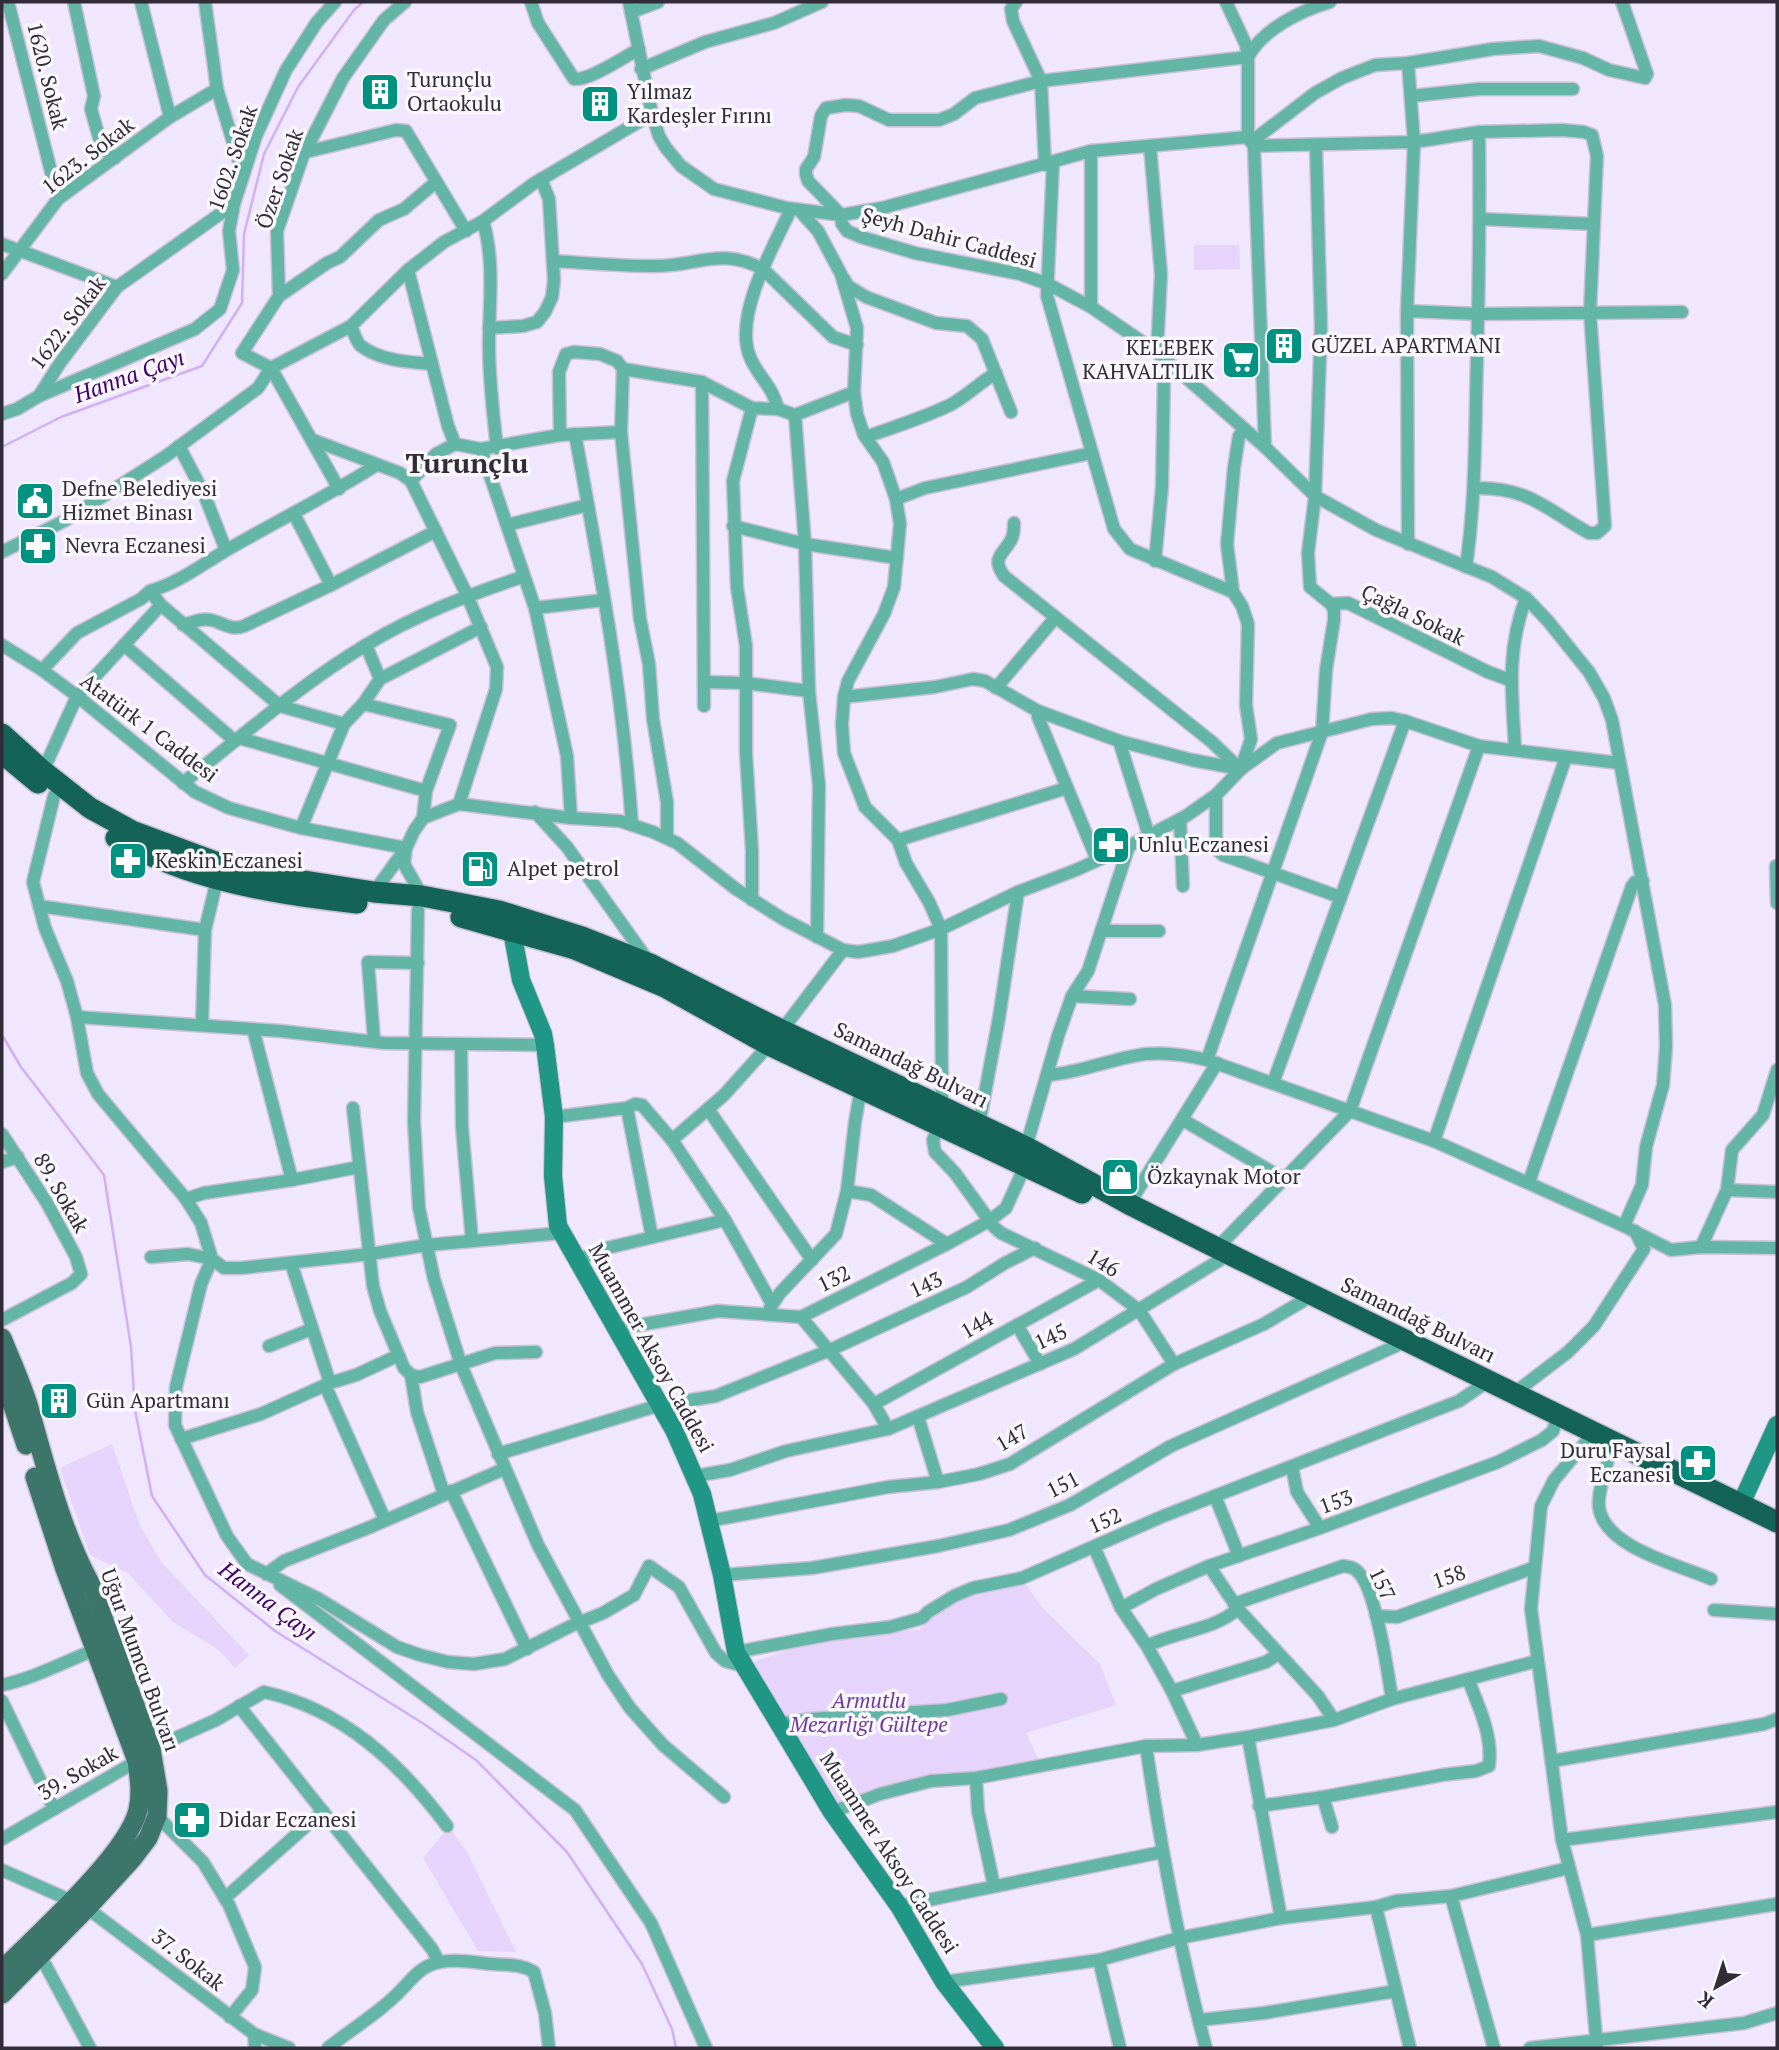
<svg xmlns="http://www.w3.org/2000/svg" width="1779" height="2050" font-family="'PT Serif',serif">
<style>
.green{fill:#e6d4fc}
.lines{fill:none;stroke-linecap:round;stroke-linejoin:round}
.stream{stroke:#d1b0f6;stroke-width:2.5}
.street-casing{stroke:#cac1d5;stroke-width:15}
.secondary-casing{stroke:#cac1d5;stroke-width:20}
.primary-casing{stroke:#cac1d5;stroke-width:22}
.highway-casing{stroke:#cac1d5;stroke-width:24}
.street{stroke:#63b6a6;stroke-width:12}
.secondary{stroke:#209684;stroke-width:18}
.primary{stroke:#3c766b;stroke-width:19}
.highway{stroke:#136357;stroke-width:21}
.labels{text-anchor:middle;stroke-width:7;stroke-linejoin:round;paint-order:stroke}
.street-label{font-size:21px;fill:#312c37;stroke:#faf7fd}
.poi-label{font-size:21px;fill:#312c37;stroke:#faf7fd;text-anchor:start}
.park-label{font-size:21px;font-style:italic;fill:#6e389c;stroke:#faf7fd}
.water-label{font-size:23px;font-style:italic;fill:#43006c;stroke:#faf7fd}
.district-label{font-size:28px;font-weight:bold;fill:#312c37;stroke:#faf7fd}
</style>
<rect width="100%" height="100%" fill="#f0e6fd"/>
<g class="green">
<path d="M1194 245H1239L1240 269 1194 270Z"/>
<path d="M112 1444 139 1524 162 1563 249 1655 235 1668 219 1650 173 1622 128 1573 90 1555 60 1468Z"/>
<path d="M1022 1578 1040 1605 1100 1664 1116 1705 1026 1733 1042 1766 931 1781 832 1812 746 1665 832 1634 919 1630 954 1596Z"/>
<path d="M449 1827 468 1854 516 1952 478 1951 423 1858Z"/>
</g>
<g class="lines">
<g class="stream">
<path d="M2 447 61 417 202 366 242 303 244 234 264 154 298 87 354 10 363 2"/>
<path d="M2 1035 21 1067 104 1175 131 1347 135 1410 152 1496 205 1575 275 1631 424 1724 476 1760 567 1852 642 1964 672 2029 676 2048"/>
</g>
<g class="street-casing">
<g id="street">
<path d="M8 2 58 199"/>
<path d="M74 2 94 96 91 109 102 148 115 158"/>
<path d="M141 2 170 117"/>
<path d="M205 2 217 89 243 175"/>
<path d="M531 2 538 23 574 79C589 81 624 57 639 49"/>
<path d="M629 2 652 114 659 136 666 148 681 166 714 189 787 208 841 215 882 208 1091 151 1248 137"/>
<path d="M1016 2 1011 9 1013 21 1041 81 1045 165"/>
<path d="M1226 2 1246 45 1248 57V137L1254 146 1265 447"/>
<path d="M631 12 658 2"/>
<path d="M641 69 705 42 774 23 822 2"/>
<path d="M1411 96 1479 89H1573"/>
<path d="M1251 142 1315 93 1342 78 1375 65 1408 63 1493 49 1539 46 1583 58 1609 70 1645 78 1647 74 1622 2"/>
<path d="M1150 146 1161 274 1157 352"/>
<path d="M1254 146 1414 142 1479 132 1562 130 1584 132 1592 135 1597 156 1590 312 1605 526 1597 533H1589C1544 508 1529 487 1474 488"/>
<path d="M1316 146 1321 328 1315 496 1308 553 1310 587 1331 604 1348 603 1488 672 1510 680"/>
<path d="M1091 151V307"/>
<path d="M306 152 396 130 406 131 466 231"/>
<path d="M1053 163 1047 296 1114 529 1130 549 1233 592"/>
<path d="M799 210 818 231 841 274 857 328 854 392 857 414 864 435 883 462 896 499 900 524 894 587 884 614 848 681 844 697 842 724 844 753 865 807 898 840 906 863 929 902 941 929 942 1107"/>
<path d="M841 215 842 224 847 231 861 237 915 253 1020 274 1048 284 1091 307 1157 352 1265 447 1315 496 1376 530 1492 577 1526 598 1548 621 1589 672 1604 698 1612 720 1665 1005 1666 1047 1663 1085 1646 1147 1642 1185 1624 1226"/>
<path d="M841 215 808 181 806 174V169L814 157 821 116 826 108 846 105 859 106 889 120H939L954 114 975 98 1041 81 1248 57C1263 29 1300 11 1330 2"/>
<path d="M1480 219 1594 224"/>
<path d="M483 221C495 261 489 304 489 345 489 379 493 414 497 448"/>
<path d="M2 244 117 287"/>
<path d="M553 261C586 263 619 266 652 266 696 267 720 246 763 269L833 337 857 345"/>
<path d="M408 270 448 426 455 444 481 449 560 435 621 432"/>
<path d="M2 274 58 199 170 117 217 89"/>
<path d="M844 279 848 286 866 297 936 323 967 326 982 339 1011 412"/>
<path d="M279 296 327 263 340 257 379 220 404 209 436 182"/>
<path d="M1407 311 1479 314 1682 312"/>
<path d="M351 326C354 332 356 342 361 346 381 361 409 362 432 364"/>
<path d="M489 328 523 326 537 322 545 312 552 297 554 280 549 199 541 179"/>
<path d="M623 369 702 382 752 408 778 409 795 415 854 392"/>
<path d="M702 382 704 706"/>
<path d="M39 396 195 329 220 309 233 270 229 231 234 204 256 136 286 70 317 22 335 2"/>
<path d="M752 408 733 481 737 587 746 646V753L752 851V900"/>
<path d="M778 409C773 386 758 377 750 357 733 315 774 246 791 209"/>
<path d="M2 414 17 409 39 396 60 363 117 287 234 204"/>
<path d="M795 415 805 544 809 691 819 785 817 937"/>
<path d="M575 434C599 564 623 693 632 825"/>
<path d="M560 435 559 372 566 354 574 352 600 354 617 361 623 369 621 432 640 619 649 664 653 719 667 802V838"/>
<path d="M866 437C894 427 923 418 950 405 967 396 979 383 996 373"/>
<path d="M313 440 400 473 411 481 436 454 455 444"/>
<path d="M179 446 204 494 226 550"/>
<path d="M481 449 535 608 567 756 571 818"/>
<path d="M411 481 467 595 497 667 496 689 459 804"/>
<path d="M339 489 271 368 242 353 279 296 277 231 303 156 343 78 384 20 405 2"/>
<path d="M896 499 925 488 1092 453"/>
<path d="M294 514 331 585"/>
<path d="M1014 523C1014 529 1014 535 1011 540 1003 555 991 557 1004 576L1212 742 1240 769"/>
<path d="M507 525 588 505"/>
<path d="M733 526 805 544 897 558"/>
<path d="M1408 544 1407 311 1414 142 1408 63"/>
<path d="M2 552 66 520 166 456 258 388 271 368 351 326 408 270 444 242 483 221 533 184 652 114"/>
<path d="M1155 561 1162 487 1164 373 1161 357"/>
<path d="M1466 567C1476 497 1475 428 1477 358 1479 282 1480 207 1479 132"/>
<path d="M161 605 280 706 344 724"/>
<path d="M535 608 604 600"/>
<path d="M183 625C193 622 201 618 211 620 224 623 231 631 244 626L331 585 436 531"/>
<path d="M2 645 42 670 77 696 195 792 229 808 301 828 406 848 374 892"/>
<path d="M124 645 235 741"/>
<path d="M366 645 380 679"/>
<path d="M42 670 77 633 141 599 150 591"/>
<path d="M704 682 745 683 809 691"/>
<path d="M996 688 1055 618"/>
<path d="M844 697 935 687 973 679 985 681 1038 711 1119 741 1192 760 1241 769"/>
<path d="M363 704 450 725 426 791 423 818"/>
<path d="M1038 711V717L1097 860"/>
<path d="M239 738 426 791"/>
<path d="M1119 741 1149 836"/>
<path d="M1515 748C1512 694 1506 651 1526 598"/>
<path d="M1241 769 1251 739 1246 705 1248 624 1242 606 1233 592 1227 544 1234 468 1239 436 1244 429"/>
<path d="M43 771 77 696 161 605 150 591C178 583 200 566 225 551 275 522 326 497 375 466"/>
<path d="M183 783C242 736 301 684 366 645 415 615 468 595 522 577"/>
<path d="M1216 795V849L1223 855 1340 897"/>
<path d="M54 796 33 882 45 928 67 981 77 1017 87 1073 98 1094 186 1199 201 1223 212 1259 201 1284 176 1387 175 1425 227 1536 247 1564 319 1599 397 1647 420 1655 448 1662 474 1664 505 1659 573 1625 603 1613 634 1595 649 1566 679 1587 716 1653 725 1661 743 1666"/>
<path d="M535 812 567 847 649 962"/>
<path d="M1180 819 1183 886"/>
<path d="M301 828 344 724 363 704 380 679 481 627"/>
<path d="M898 840 1067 788"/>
<path d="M1776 866 1777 903"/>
<path d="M422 896 404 864 406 848 414 831 423 818 459 804 571 818 620 821 653 832 677 843 736 889 783 919 843 950 858 952 893 946 941 929 1018 892 1076 870 1129 846 1186 816 1216 795 1241 769 1277 743 1372 719 1392 718 1405 721 1479 746 1619 763"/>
<path d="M39 906 205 930"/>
<path d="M418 910 414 1122 419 1208 434 1279 461 1365 538 1545 608 1675 630 1708 663 1745 724 1797"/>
<path d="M1101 931H1159"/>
<path d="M1072 996 1130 999"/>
<path d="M77 1017 281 1031 384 1043 545 1045"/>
<path d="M202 1025 205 930 217 880"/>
<path d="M253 1029 292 1180"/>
<path d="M782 1030 843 950"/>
<path d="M374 1040 368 962 418 963"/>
<path d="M461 1045 462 1127 472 1241"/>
<path d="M769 1045 724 1095 672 1140 725 1220 772 1304"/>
<path d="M1207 1060 1322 732 1326 670 1334 620V610L1331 604"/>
<path d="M1048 1075C1081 1073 1112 1058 1146 1054 1167 1052 1187 1055 1207 1060L1434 1141 1624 1226 1671 1250 1701 1247 1777 1248"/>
<path d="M1273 1083 1405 721"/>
<path d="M353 1108 373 1286 380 1311 404 1368 411 1375 420 1377 495 1353 536 1352"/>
<path d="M627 1108 635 1104 642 1105 672 1140"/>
<path d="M708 1109 812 1260"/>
<path d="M554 1117 627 1108 652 1237"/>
<path d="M1183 1120 1284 1179"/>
<path d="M940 1125 933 1140 935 1152 955 1173 994 1227 1001 1233 1099 1280 1139 1310 1174 1364"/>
<path d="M979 1125 999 1018 1018 892"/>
<path d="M2 1134 47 1203 76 1257 81 1274 72 1283 2 1320"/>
<path d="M1434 1141 1566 757"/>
<path d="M1026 1147 1058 1036 1072 996 1088 971 1129 846"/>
<path d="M2 1162 18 1157"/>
<path d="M1529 1182 1632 886 1635 882 1643 881"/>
<path d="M1727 1190 1777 1192"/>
<path d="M847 1191 871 1195 947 1244"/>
<path d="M186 1199 204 1193 292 1180 359 1167"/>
<path d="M1129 1204 1217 1063"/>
<path d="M1701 1247 1727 1190 1732 1150 1763 1115 1777 1070"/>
<path d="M1217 1248 1350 1111 1479 746"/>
<path d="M151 1257 188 1254 212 1259 224 1268H241L370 1254 427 1245 562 1233"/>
<path d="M577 1260 607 1248 725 1220"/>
<path d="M291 1263 330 1383"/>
<path d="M770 1308 780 1293 836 1234 847 1191 855 1122 861 1088"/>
<path d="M1017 1325 1040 1364"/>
<path d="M617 1329 718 1311 801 1317 947 1244 989 1221 1006 1208 1025 1166"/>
<path d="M269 1346 312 1329"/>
<path d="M411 1375 417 1412 444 1494"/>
<path d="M325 1385 385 1520"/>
<path d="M1513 1394 1568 1352 1594 1326 1644 1249 1635 1231"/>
<path d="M874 1404 1099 1280"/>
<path d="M918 1417 938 1482"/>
<path d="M888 1429 1074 1349 1220 1260"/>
<path d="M1590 1437 1554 1480 1541 1506 1531 1609 1562 1840 1587 1935 1597 2048"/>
<path d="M181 1439 261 1414 330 1383 356 1375 397 1356"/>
<path d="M1611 1448C1608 1463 1597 1492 1599 1507 1604 1548 1680 1565 1711 1579"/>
<path d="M498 1454 660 1405 716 1396 830 1350 967 1287 1005 1263 1035 1248"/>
<path d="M1292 1467 1297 1492 1320 1528"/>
<path d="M695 1476 730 1470 786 1451 888 1429 874 1404 801 1317"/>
<path d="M451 1491 527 1649"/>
<path d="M1215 1496 1239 1556"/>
<path d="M709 1521 888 1487 938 1482 979 1474 1010 1464 1174 1364 1264 1324 1303 1301"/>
<path d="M1094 1547 1121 1608 1147 1646 1172 1691 1197 1745"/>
<path d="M1209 1566 1238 1609 1318 1696 1334 1720"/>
<path d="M266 1574 284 1561 368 1528 504 1469"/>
<path d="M722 1575 812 1568 938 1546 1009 1530 1070 1505 1171 1446 1396 1346"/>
<path d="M280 1585 575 1810 651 1923 706 2048"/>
<path d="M1234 1604 1343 1566C1349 1567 1354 1567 1358 1572 1376 1589 1388 1673 1392 1699"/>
<path d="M1121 1608 1156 1589 1209 1566 1320 1528 1498 1462 1542 1440 1553 1431 1556 1421"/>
<path d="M1714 1610 1777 1614"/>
<path d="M1376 1616 1397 1617 1533 1568"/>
<path d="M1147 1646C1176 1631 1212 1631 1238 1609"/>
<path d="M736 1652 832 1634 890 1627 922 1618 928 1612 954 1596 973 1588 1022 1578 1161 1517 1459 1401 1481 1386"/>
<path d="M2 1685C35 1678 66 1661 97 1649"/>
<path d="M1172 1691 1266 1662 1278 1654"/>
<path d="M2 1701 54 1809"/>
<path d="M239 1706 432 1949 439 1962"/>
<path d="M780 1724 810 1719 947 1710 1001 1699"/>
<path d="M1248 1737 1281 1918"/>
<path d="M1146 1746C1161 1848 1179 1949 1206 2048"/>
<path d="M151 1749 216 1720 264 1692C342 1709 400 1763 447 1826"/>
<path d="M1552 1761 1764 1724 1777 1719"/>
<path d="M976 1778 978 1811 994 1886"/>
<path d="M1323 1797 1442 1775 1476 1771 1489 1766C1493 1736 1479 1707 1468 1679"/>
<path d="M1259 1806 1323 1797 1332 1827"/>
<path d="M832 1812 880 1794 931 1781 976 1778 1146 1746 1197 1745 1248 1737 1334 1720 1392 1699 1537 1661"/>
<path d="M157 1816 203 1862 229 1905 255 1967 252 1990 230 2017"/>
<path d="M2 1839 137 1761"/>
<path d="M1562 1840 1777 1812"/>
<path d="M2 1870 72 1901"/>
<path d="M1451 1896 1494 2048"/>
<path d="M225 1898 323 1811"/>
<path d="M899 1906 1162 1852"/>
<path d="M1376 1907 1410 2048"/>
<path d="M87 1908 254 2034 255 2048"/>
<path d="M1587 1935 1777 1904"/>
<path d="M40 1955 90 2048"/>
<path d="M1099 1960 1120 2048"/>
<path d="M944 1982 1099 1960 1179 1938 1281 1918 1376 1907 1396 1901 1451 1896 1569 1868"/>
<path d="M1199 2020 1264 2013 1396 1991"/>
<path d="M254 2034 289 2048"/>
<path d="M328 2048C353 2028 382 2011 404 1987 412 1979 417 1971 428 1966 447 1957 472 1962 492 1964 507 1965 521 1964 534 1972L545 2013 549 2048"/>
<path d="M1530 2048 1744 2023 1777 2013"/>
</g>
</g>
<g class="secondary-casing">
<g id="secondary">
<path d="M512 931 521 980 543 1034 545 1045 554 1117 553 1176 558 1226 674 1430 702 1494 722 1575 736 1652 832 1812 899 1906 944 1982 995 2048"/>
<path d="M1741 1504 1777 1425"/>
</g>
</g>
<g class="primary-casing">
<g id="primary">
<path d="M2 1338C11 1361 22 1384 29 1408 46 1467 61 1530 91 1585L151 1749 158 1791 157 1816 148 1838 132 1859 87 1908 2 1994"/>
<path d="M2 1373 26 1445"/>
<path d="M2 1970C36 1936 128 1854 138 1810 142 1793 139 1777 137 1761L65 1569 35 1477"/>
</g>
</g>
<g class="highway-casing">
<g id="highway">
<path d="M2 734 43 771 90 808 132 831 221 864 279 877 374 892 422 896 499 911 582 937 650 964 773 1026 1026 1147 1129 1204 1235 1257 1777 1522"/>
<path d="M2 753 38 783"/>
<path d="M116 838C190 880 273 894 357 903"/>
<path d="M461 917 575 949 665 987 769 1045 1082 1193"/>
</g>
</g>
<use href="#street" class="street"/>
<use href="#secondary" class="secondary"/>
<use href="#primary" class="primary"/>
<use href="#highway" class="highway"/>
</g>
<defs>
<g id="building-square" transform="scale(2.0125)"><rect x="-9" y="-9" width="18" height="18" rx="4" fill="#009280" stroke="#faf7fd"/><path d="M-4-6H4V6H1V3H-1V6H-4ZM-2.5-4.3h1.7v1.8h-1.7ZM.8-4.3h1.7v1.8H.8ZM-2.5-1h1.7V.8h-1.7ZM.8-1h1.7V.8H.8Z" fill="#fff"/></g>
<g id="supermarket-square" transform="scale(2.0125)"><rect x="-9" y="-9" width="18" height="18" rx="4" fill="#009280" stroke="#faf7fd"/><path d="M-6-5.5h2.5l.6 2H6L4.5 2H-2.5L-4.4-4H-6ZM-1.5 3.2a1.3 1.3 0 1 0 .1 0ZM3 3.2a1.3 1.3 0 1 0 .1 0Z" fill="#fff"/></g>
<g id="civic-square" transform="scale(2.0125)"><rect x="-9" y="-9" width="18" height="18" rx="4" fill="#009280" stroke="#faf7fd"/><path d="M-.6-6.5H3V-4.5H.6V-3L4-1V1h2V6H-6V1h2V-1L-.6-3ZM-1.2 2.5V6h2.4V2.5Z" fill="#fff"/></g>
<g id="pharmacy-square" transform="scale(2.0125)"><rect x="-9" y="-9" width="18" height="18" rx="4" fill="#009280" stroke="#faf7fd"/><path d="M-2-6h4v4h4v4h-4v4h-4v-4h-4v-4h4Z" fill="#fff"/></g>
<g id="fuel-square" transform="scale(2.0125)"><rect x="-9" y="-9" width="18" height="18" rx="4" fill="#009280" stroke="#faf7fd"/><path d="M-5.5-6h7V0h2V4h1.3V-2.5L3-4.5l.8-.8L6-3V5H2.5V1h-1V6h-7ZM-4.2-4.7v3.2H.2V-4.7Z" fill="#fff"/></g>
<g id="shop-square" transform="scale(2.0125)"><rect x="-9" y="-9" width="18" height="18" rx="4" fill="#009280" stroke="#faf7fd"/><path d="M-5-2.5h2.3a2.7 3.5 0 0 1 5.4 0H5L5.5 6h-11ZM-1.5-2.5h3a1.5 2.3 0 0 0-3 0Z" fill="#fff"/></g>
</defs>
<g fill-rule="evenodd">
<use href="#building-square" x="380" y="92"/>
<use href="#building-square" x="600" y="104"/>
<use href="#building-square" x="1284" y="346"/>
<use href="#supermarket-square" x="1241" y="360"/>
<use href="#civic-square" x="35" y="501"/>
<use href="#pharmacy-square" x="38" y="546"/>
<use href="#pharmacy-square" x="1111" y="845"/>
<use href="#pharmacy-square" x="128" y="861"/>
<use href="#fuel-square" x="480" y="869"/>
<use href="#shop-square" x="1120" y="1177"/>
<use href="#building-square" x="59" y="1401"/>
<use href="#pharmacy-square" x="1698" y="1463"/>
<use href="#pharmacy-square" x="192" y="1820"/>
</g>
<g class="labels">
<g class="street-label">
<text transform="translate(47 76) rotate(76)" y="7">1620. Sokak</text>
<text transform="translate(88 156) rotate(-38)" y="7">1623. Sokak</text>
<text transform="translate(233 158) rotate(-71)" y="7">1602. Sokak</text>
<text transform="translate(280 179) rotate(-71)" y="7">Özer Sokak</text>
<text transform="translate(949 238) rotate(15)" y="7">Şeyh Dahir Caddesi</text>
<text transform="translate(68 323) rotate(-53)" y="7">1622. Sokak</text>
<text transform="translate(1413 615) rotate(26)" y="7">Çağla Sokak</text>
<text transform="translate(149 728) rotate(37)" y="7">Atatürk 1 Caddesi</text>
<text transform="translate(911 1065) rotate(26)" y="7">Samandağ Bulvarı</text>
<text transform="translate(61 1193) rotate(60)" y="7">89. Sokak</text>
<text transform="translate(1103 1263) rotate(31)" y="7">146</text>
<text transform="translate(834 1279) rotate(-26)" y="7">132</text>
<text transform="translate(926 1285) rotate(-25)" y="7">143</text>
<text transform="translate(1418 1320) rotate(26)" y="7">Samandağ Bulvarı</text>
<text transform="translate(977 1325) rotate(-30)" y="7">144</text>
<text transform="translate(1051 1337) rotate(-25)" y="7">145</text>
<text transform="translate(651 1348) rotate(61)" y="7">Muammer Aksoy Caddesi</text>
<text transform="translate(1012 1438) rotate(-30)" y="7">147</text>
<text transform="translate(1063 1485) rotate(-27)" y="7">151</text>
<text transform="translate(1336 1502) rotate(-20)" y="7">153</text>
<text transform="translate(1105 1521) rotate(-24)" y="7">152</text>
<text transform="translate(1449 1577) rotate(-19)" y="7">158</text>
<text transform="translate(1382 1584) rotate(65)" y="7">157</text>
<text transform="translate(140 1660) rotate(70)" y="7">Uğur Mumcu Bulvarı</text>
<text transform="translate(78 1773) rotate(-30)" y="7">39. Sokak</text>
<text transform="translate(889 1853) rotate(57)" y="7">Muammer Aksoy Caddesi</text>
<text transform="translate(188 1960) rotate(38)" y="7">37. Sokak</text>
</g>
<g class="poi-label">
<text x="407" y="87">Turunçlu<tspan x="407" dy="24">Ortaokulu</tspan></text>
<text x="627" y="99">Yılmaz<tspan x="627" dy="24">Kardeşler Fırını</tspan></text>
<text x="1311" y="353">GÜZEL APARTMANI</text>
<text x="1214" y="355" text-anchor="end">KELEBEK<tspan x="1214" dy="24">KAHVALTILIK</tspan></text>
<text x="62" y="496">Defne Belediyesi<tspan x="62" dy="24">Hizmet Binası</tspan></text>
<text x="65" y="553">Nevra Eczanesi</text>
<text x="1138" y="852">Unlu Eczanesi</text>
<text x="155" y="868">Keskin Eczanesi</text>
<text x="507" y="876">Alpet petrol</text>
<text x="1147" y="1184">Özkaynak Motor</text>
<text x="86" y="1408">Gün Apartmanı</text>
<text x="1671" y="1458" text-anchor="end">Duru Faysal<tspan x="1671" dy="24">Eczanesi</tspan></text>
<text x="219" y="1827">Didar Eczanesi</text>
</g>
<g class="park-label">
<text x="869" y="1708">Armutlu<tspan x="869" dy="24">Mezarlığı Gültepe</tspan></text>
</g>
<g class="water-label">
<text transform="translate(129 376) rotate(-20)" y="8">Hanna Çayı</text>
<text transform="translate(268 1601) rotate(37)" y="8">Hanna Çayı</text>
</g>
<g class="district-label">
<text x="467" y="473">Turunçlu</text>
</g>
</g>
<rect width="1779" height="2050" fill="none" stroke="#312c37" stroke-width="7"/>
<g transform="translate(1716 1987) rotate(219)" stroke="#faf7fd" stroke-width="5" paint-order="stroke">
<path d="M0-5L12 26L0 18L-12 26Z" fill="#312c37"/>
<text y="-10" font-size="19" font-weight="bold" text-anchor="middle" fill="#312c37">K</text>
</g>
</svg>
